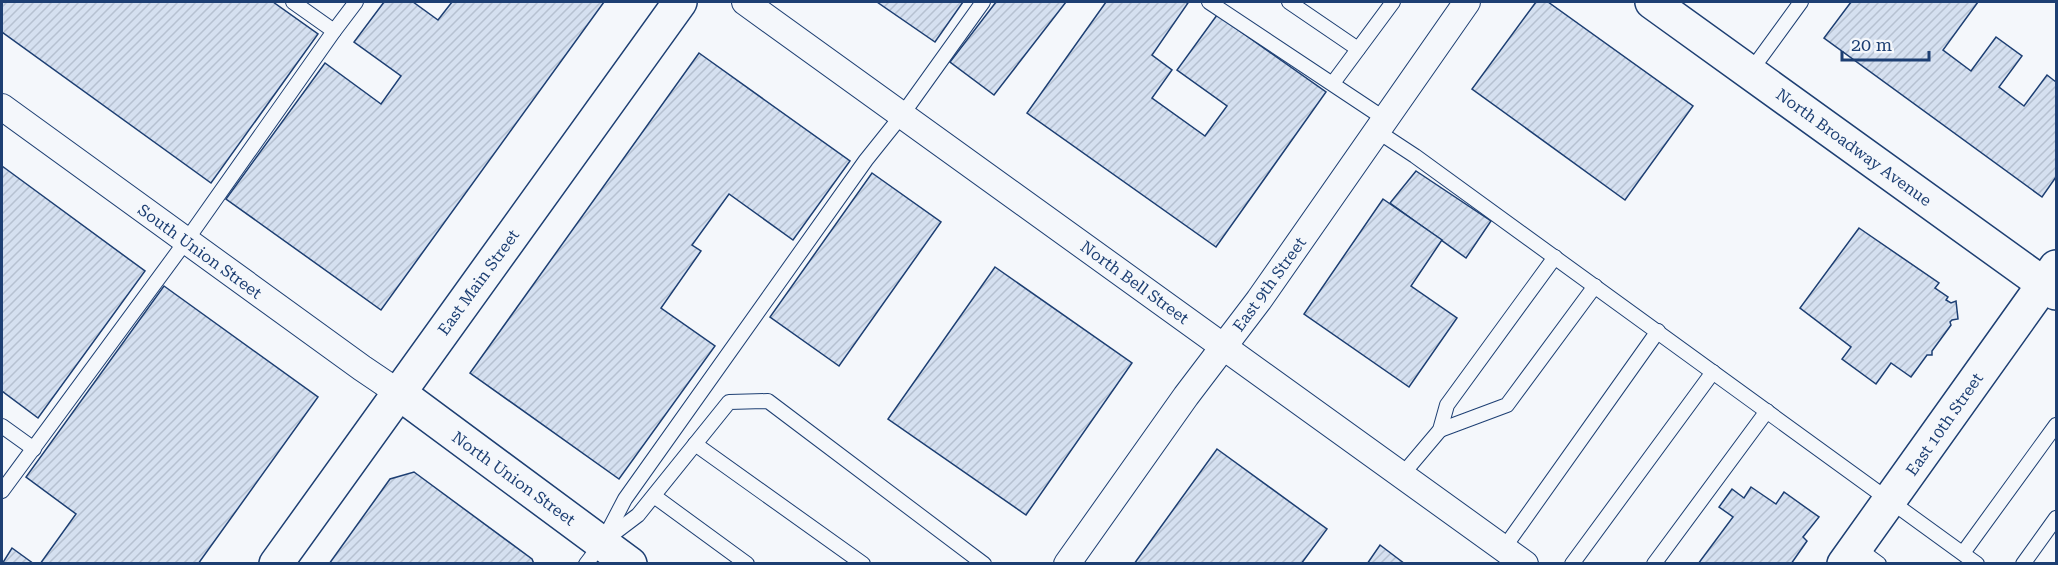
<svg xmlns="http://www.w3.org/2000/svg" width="2058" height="565" font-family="'Roboto Serif',serif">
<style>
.building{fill:url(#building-hatch);stroke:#1d3f73;stroke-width:1.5}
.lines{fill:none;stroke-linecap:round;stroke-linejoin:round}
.lane-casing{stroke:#1d3f73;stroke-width:16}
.street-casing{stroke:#1d3f73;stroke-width:28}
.secondary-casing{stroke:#1d3f73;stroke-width:36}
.lane{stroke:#f4f7fb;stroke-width:14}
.street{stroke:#f4f7fb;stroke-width:26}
.secondary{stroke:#f4f7fb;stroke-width:33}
.labels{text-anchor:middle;stroke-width:4.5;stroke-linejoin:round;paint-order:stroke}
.street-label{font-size:16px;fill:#1d3f73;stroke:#f4f7fb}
</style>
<defs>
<pattern id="building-hatch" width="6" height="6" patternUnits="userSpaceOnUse" patternTransform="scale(1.5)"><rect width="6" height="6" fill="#d5e0f0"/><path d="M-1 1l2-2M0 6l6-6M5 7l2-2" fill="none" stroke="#b6c1d1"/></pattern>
</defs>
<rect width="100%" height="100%" fill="#f4f7fb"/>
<g class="building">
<path d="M2 2H273L318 34 211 183 2 32Z"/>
<path d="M384 2H413L438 20 452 2H604L381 310 226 199 325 63 381 104 401 76 354 42Z"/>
<path d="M877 2H963L935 42Z"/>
<path d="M996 2H1066L994 95 950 62Z"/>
<path d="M1106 2H1185L1188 3 1152 55 1172 70 1152 98 1205 136 1227 106 1177 70 1217 15 1326 92 1216 247 1027 113Z"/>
<path d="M1536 2H1548L1693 106 1625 200 1472 89Z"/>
<path d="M1851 2H1978L1943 50 1971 71 1996 37 2022 56 1999 87 2024 106 2047 75 2056 82V177L2042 197 1824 38Z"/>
<path d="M699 53 850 161 793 240 729 194 692 245 701 251 661 308 715 346 619 479 470 373Z"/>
<path d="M2 166 145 271 38 418 2 391Z"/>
<path d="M1416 171 1491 221 1466 258 1390 203Z"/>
<path d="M872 173 941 222 839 366 770 317Z"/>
<path d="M1383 199 1442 240 1411 286 1457 318 1409 387 1304 314Z"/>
<path d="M1859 228 1939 283 1935 288 1948 297 1946 300 1951 303 1956 301 1958 319 1952 320 1950 322 1951 325 1932 351V355H1927L1911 377 1891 363 1876 384 1842 359 1851 347 1800 308Z"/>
<path d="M995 267 1132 363 1026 515 888 419Z"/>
<path d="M164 286 318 397 198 564H40L76 514 26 477Z"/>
<path d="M1217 449 1327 529 1301 564H1134Z"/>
<path d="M414 472 532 559 534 564H329L390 479Z"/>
<path d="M1751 487 1776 504 1784 492 1819 517 1803 537 1807 541 1791 564H1698L1733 517 1719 507 1732 489 1744 498Z"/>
<path d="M1380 545 1405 564H1367Z"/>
<path d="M12 548 34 564H2Z"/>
</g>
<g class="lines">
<g class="lane-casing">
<g id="lane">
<path d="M293 2 334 31 356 2"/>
<path d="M1209 2 1385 119"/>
<path d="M1289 2 1358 49"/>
<path d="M1750 72 1801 2"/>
<path d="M1333 83 1393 2"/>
<path d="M1377 131 1415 156 1977 564"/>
<path d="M2 426 34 449"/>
<path d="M1440 430 1507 405 1595 286"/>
<path d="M695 444 863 564"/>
<path d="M1402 475 1440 430 1447 405 1555 257"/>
<path d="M2 491 186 241 334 31"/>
<path d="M654 496 747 564"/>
<path d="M605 540 638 515 729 402 768 401 984 564"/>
<path d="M1856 547 1879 564"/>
<path d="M1504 548 1658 331"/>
<path d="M1963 553 2056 425"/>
<path d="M586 564 602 543 625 499 866 160 902 115 983 2"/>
<path d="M1572 564 1713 372"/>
<path d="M1654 564 1767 411"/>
<path d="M2023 564 2056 518"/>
</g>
</g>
<g class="street-casing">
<g id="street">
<path d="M745 2 1525 564"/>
<path d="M2 107 362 368 399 393"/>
<path d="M1067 564 1186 396 1259 300 1467 2"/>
</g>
</g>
<g class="secondary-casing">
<g id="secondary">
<path d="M1652 2 2056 293"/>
<path d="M399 393 630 564"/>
<path d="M276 564 680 2"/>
<path d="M1844 564 2056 267"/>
</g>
</g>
<use href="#lane" class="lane"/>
<use href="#street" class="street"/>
<use href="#secondary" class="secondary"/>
</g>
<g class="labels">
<g class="street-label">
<text transform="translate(1854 147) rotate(36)" y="6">North Broadway Avenue</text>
<text transform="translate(200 251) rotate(36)" y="6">South Union Street</text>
<text transform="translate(478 282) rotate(-54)" y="6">East Main Street</text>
<text transform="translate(1135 282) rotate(36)" y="6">North Bell Street</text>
<text transform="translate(1269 284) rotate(-54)" y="6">East 9th Street</text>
<text transform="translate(1944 424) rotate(-55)" y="6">East 10th Street</text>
<text transform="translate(514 478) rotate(36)" y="6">North Union Street</text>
</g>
</g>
<rect width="2058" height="565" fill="none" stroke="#1d3f73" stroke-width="6"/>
<path d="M1842 51v9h87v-9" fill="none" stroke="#1d3f73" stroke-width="3"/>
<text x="1851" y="51" font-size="18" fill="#1d3f73" stroke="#f4f7fb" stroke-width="4.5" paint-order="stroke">20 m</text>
</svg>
